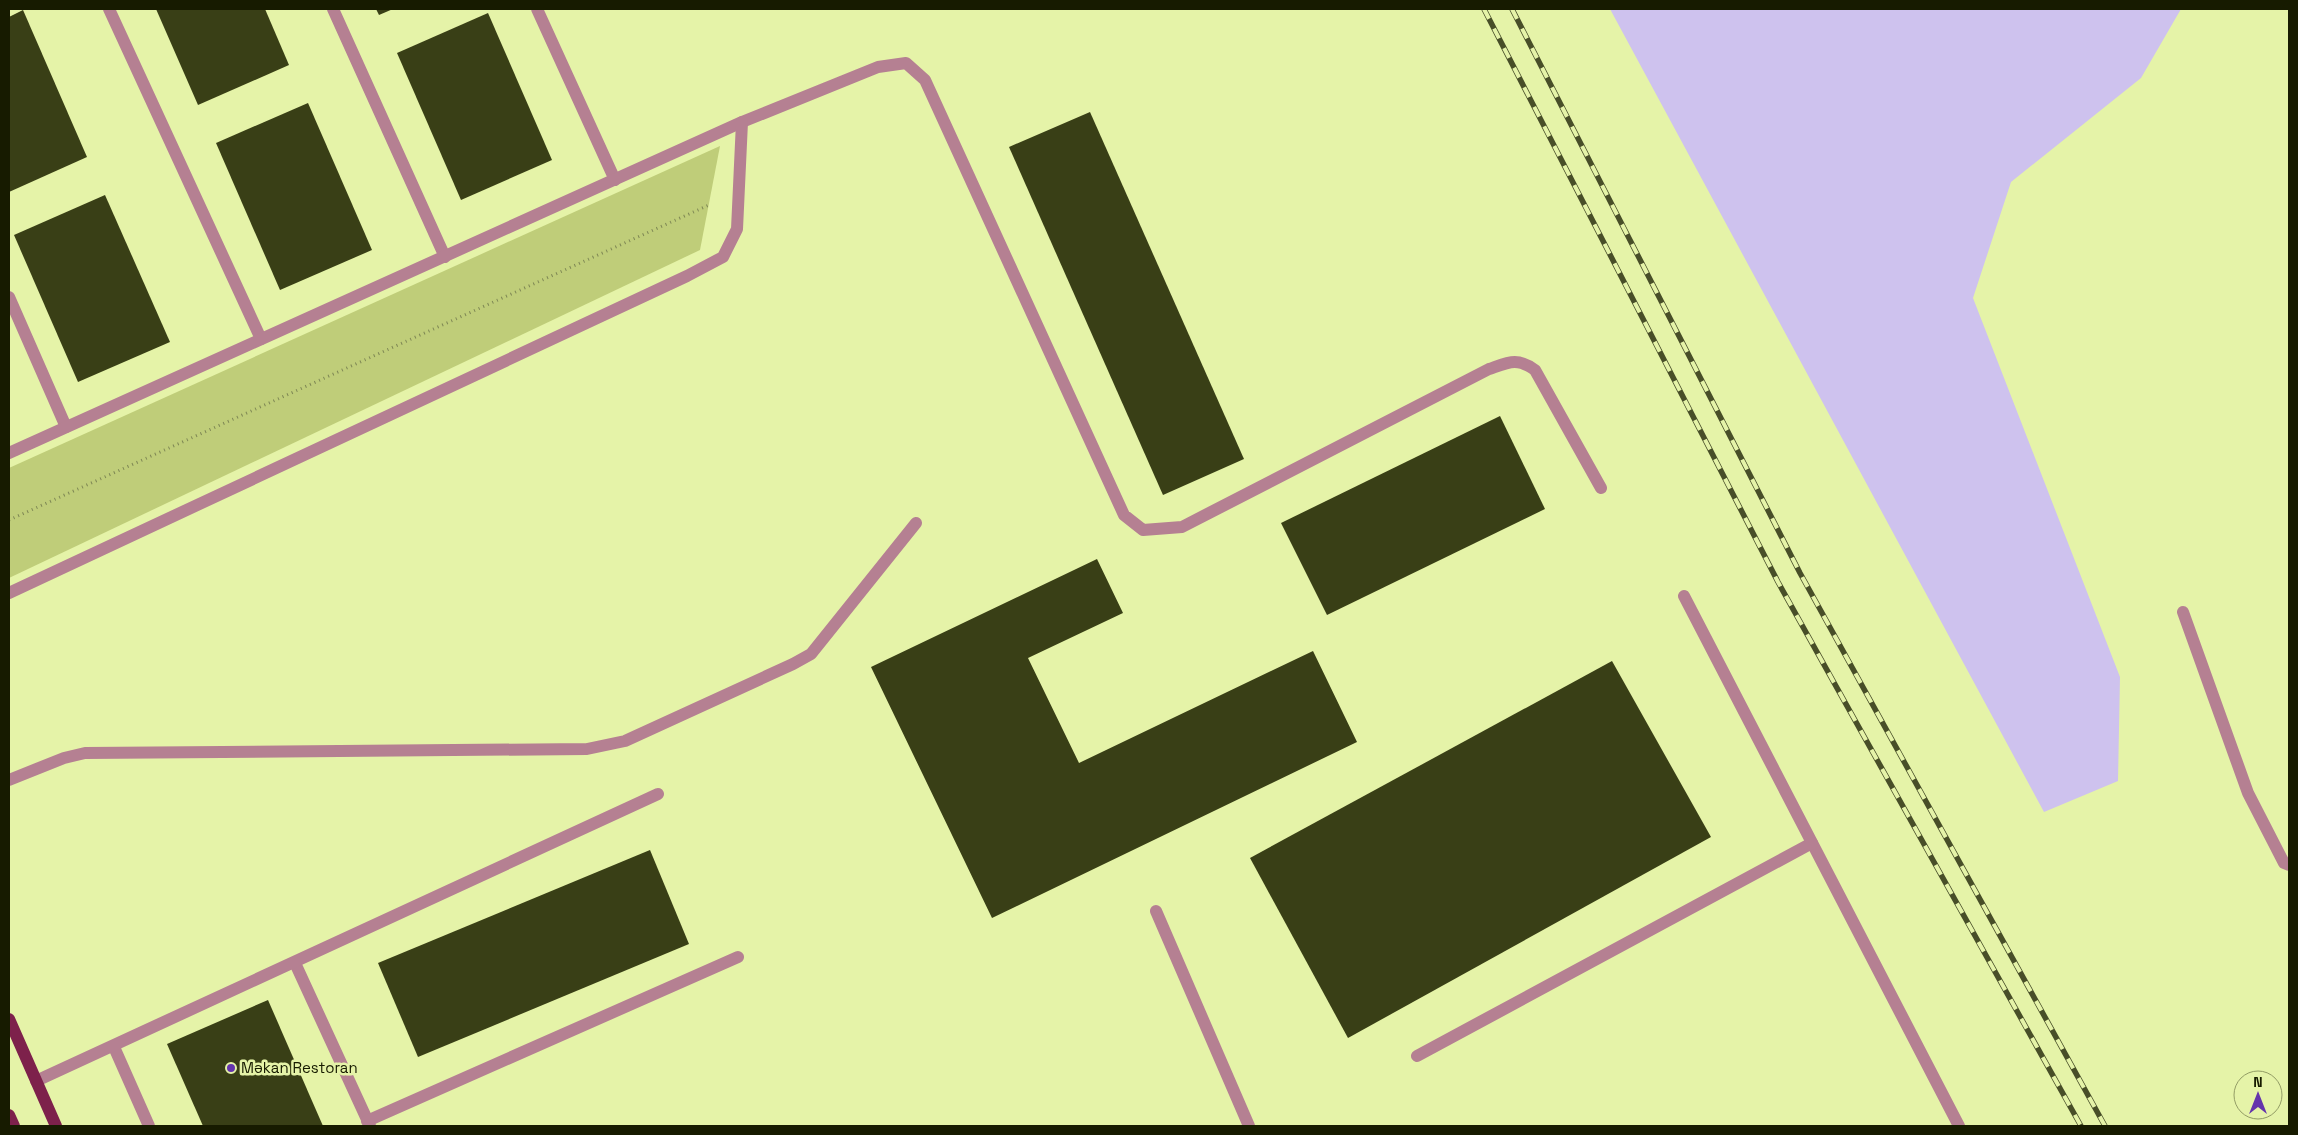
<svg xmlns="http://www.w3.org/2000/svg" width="2298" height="1135" font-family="'Space Grotesk',sans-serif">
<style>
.green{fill:#bfcd79}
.water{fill:#cec2ee}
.building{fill:#393f16}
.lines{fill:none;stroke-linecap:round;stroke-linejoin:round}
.path{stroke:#7e8754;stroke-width:3;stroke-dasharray:1 4;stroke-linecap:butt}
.lane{stroke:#b58092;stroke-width:12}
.street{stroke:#b58092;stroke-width:12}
.primary{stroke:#7d214b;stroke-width:12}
.rail-casing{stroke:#484e28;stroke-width:5.5}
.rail{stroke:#e5f3a8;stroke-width:4;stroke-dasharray:11;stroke-linecap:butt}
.poi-dot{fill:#6434ac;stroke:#e5f3a8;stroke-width:2}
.labels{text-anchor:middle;stroke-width:5;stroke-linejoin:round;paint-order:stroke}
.poi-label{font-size:15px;fill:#171b00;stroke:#e5f3a8;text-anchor:start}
</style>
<rect width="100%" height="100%" fill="#e5f3a8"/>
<path class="green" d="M720 146 700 250 9 578V468Z"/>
<path class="water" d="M1610 9H2181L2141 78 2011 182 1973 298 2120 677 2118 781 2044 812Z"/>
<g class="building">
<path d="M156 9H265L289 65 198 105Z"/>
<path d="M376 9H393L379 15Z"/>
<path d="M23 10 87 157 9 192V17Z"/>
<path d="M488 13 552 160 461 200 397 53Z"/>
<path d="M308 103 372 250 280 290 216 143Z"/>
<path d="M1090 112 1244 459 1163 495 1009 147Z"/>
<path d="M105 195 170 342 78 382 14 235Z"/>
<path d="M1500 416 1545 509 1327 615 1281 523Z"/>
<path d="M1097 559 1123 613 1028 658 1079 763 1313 651 1357 742 992 918 871 667Z"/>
<path d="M1612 661 1711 837 1348 1038 1250 858Z"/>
<path d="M650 850 689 944 418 1057 378 963Z"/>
<path d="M268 1000 323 1126H203L167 1044Z"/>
</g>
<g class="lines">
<path class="path" d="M9 520 709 205"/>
<g class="lane">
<path d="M109 9 261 339"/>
<path d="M333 9 445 257"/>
<path d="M537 9 615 180"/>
<path d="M9 297 66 427"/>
<path d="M9 453 742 122 878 67 906 63 925 80 1124 515 1143 530 1182 527 1489 369C1509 362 1517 357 1535 370L1601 488"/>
<path d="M9 593 687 276 723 257 737 229 742 122"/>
<path d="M1684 596 1959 1126"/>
<path d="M2183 612 2248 793 2284 863 2289 865"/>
<path d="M9 780 64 758 85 753 587 749 625 741 793 664 811 654 916 523"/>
<path d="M295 963 370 1126"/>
<path d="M114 1047 149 1126"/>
<path d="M1417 1056 1812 843"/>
<path d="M36 1081 658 794"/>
<path d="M367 1121 738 957"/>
</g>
<path class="street" d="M1156 911 1249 1126"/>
<g class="primary">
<path d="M9 1019 56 1126"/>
<path d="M9 1115 14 1126"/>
</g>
<g class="rail-casing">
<g id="rail">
<path d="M1484 9 1778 582 2081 1126"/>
<path d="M1512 9 1800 573 2105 1126"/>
</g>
</g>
<use href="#rail" class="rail"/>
</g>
<circle class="poi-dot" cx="231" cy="1068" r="5"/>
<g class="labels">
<g class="poi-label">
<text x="241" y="1073">Məkan Restoran</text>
</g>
</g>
<rect width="2298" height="1135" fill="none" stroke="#171b00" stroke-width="20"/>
<g transform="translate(2258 1095)"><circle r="24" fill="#e5f3a8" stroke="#939d65"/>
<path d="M0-4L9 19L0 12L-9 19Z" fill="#6434ac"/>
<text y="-8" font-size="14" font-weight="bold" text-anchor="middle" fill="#171b00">N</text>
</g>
</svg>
